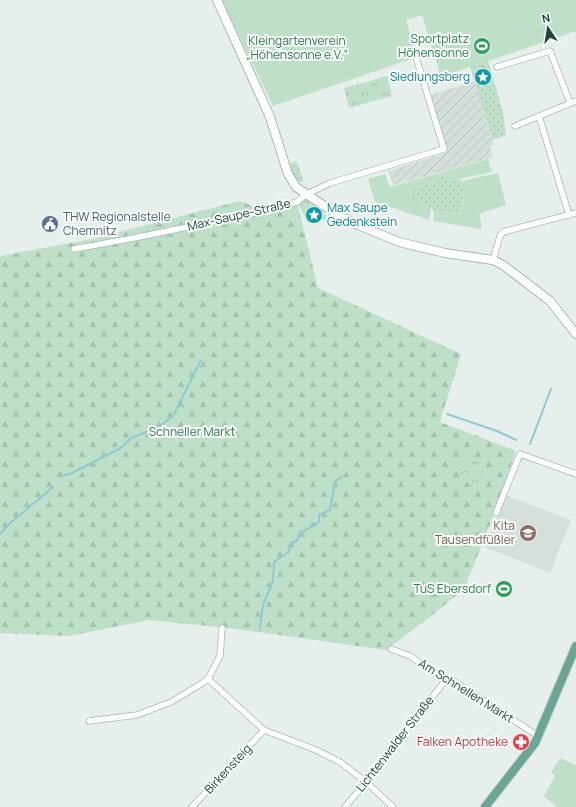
<svg xmlns="http://www.w3.org/2000/svg" width="576" height="807" font-family="Manrope,sans-serif">
<style>
.built{fill:#d4dfda}
.industrial{fill:url(#industrial-furrows)}
.grass{fill:url(#grass-dots)}
.forest{fill:url(#forest-firs)}
.park{fill:url(#park-crowns)}
.garden{fill:#bfe0c8}
.lines{fill:none;stroke-linecap:round;stroke-linejoin:round}
.stream{stroke:#8ec9d4;stroke-width:2}
.street-casing{stroke:#a8b8b2;stroke-width:7}
.secondary-casing{stroke:#a4bbb3;stroke-width:10}
.primary-casing{stroke:#c2cac8;stroke-width:10}
.street{stroke:#fff;stroke-width:5.5}
.secondary{stroke:#fff;stroke-width:8}
.primary{stroke:#6aa596;stroke-width:8}
.labels{text-anchor:middle;stroke-width:4;stroke-linejoin:round;paint-order:stroke}
.leisure-label{font-size:12px;fill:#27864d;stroke:#f7fbf9;text-anchor:end}
.park-label{font-size:12px;fill:#2d7a4b;stroke:#f7fbf9}
.culture-label{font-size:12px;fill:#0d838f;stroke:#f7fbf9;text-anchor:end}
.street-label{font-size:12px;fill:#24423a;stroke:#f7fbf9}
.service-label{font-size:12px;fill:#4e5e75;stroke:#f7fbf9;text-anchor:start}
.education-label{font-size:12px;fill:#785e54;stroke:#f7fbf9;text-anchor:end}
.health-label{font-size:12px;fill:#be3a42;stroke:#f7fbf9;text-anchor:end}
</style>
<defs>
<pattern id="industrial-furrows" width="10" height="10" patternUnits="userSpaceOnUse"><rect width="10" height="10" fill="#d4dfda"/><path d="M-1 1l2-2M0 10L10 0M9 11l2-2" fill="none" stroke="#b6c1bc"/></pattern>
<pattern id="grass-dots" width="8" height="8" patternUnits="userSpaceOnUse"><rect width="8" height="8" fill="#bfe0c8"/><path d="M2 2h.1M6 6h.1" fill="none" stroke="#a4c1ad" stroke-width="1.8" stroke-linecap="round"/></pattern>
<pattern id="forest-firs" width="22" height="20" patternUnits="userSpaceOnUse"><rect width="22" height="20" fill="#bfe0c8"/><path d="M5 1l3.5 6h-7zM16 11l3.5 6h-7z" fill="#a4c1ad"/></pattern>
<pattern id="park-crowns" width="20" height="18" patternUnits="userSpaceOnUse"><rect width="20" height="18" fill="#bfe0c8"/><path d="M2 6a3 3 0 1 1 6 0M12 15a3 3 0 1 1 6 0" fill="none" stroke="#a4c1ad"/></pattern>
</defs>
<rect width="100%" height="100%" fill="#e6efeb"/>
<path class="built" d="M505 495 571 520 550 573 485 547Z"/>
<path class="industrial" d="M475 81 494 145 490 146 493 157 393 185 388 171 448 152 430 95Z"/>
<g class="grass">
<path d="M488 61 503 112 506 135 493 140 470 67Z"/>
<path d="M294 161 297 162 303 179 302 182H299C294 177 289 171 289 164Z"/>
<path d="M445 171V176L455 180 461 179C463 191 467 203 458 214L434 211 431 208 410 200 411 189 441 180 439 173Z"/>
</g>
<path class="forest" d="M240 201 263 210 297 202 318 288 461 354 440 422 514 450 515 454 489 527 464 589 430 617 386 650 237 629 149 620 69 636 0 633V256L92 239Z"/>
<g class="park">
<path d="M387 76 392 96 349 108 344 88Z"/>
<path d="M304 197 307 200 329 218 308 223 297 202Z"/>
<path d="M471 457 482 461 484 469 485 479 477 483 464 482 459 473 463 461Z"/>
</g>
<g class="garden">
<path d="M222 0H576V31L441 77 422 15 406 20 417 57 273 106Z"/>
<path d="M488 159 492 172 454 180 449 179 445 177V171Z"/>
<path d="M439 173 441 180 411 189 410 200 431 208 429 220 375 202 368 179 385 174 390 187Z"/>
<path d="M498 173 506 205 479 214 482 227 479 229 434 221V211L458 214C467 204 464 193 461 181Z"/>
<path d="M560 758 576 765V807H557L544 796 555 776 551 772Z"/>
</g>
<g class="lines">
<g class="stream">
<path d="M447 414 497 431 516 440"/>
<path d="M530 444 551 389"/>
<path d="M64 475 70 474 121 448 131 438 157 428 173 416 201 360"/>
<path d="M0 534 8 525 53 487"/>
<path d="M260 628 263 605 273 581 274 562 289 552 291 543 297 541 300 532C307 530 312 526 319 522V515L330 510 335 482 341 477"/>
</g>
<g class="street-casing">
<g id="street">
<path d="M497 67 550 51 570 103"/>
<path d="M539 116 569 215"/>
<path d="M515 126 576 101"/>
<path d="M74 249 134 238 260 212 297 202 307 194 330 183 444 149 416 57"/>
<path d="M493 260 500 236 503 232 576 213"/>
<path d="M496 513 520 454 576 474"/>
<path d="M391 649 410 656 445 681H453L538 736"/>
<path d="M208 679 264 730 316 750 340 762 366 782 393 807"/>
<path d="M89 721 137 715 171 702 201 684 208 679 220 656 222 628"/>
<path d="M192 807 264 730"/>
<path d="M345 807 366 782 445 681"/>
</g>
</g>
<g class="secondary-casing">
<path id="secondary" d="M217 0 270 117 288 174 296 187 338 215 358 225 399 242 445 253 493 260 503 265 550 301 576 334"/>
</g>
<g class="primary-casing">
<path id="primary" d="M485 807 535 743 576 646"/>
</g>
<use href="#street" class="street"/>
<use href="#secondary" class="secondary"/>
<use href="#primary" class="primary"/>
</g>
<defs>
<g id="stadium-disc" transform="scale(0.9)"><circle r="9.5" fill="#2e9e5b" stroke="#f7fbf9"/><path d="M0-5a6.5 5 0 1 0 0 10a6.5 5 0 1 0 0-10ZM-3.5-1.8h7v3.6h-7Z" fill="#fff"/></g>
<g id="sight-disc" transform="scale(0.9)"><circle r="9.5" fill="#0f9aa8" stroke="#f7fbf9"/><path d="M0-6L1.8-2.2L6-1.7L2.9 1.2L3.7 5.4L0 3.3L-3.7 5.4L-2.9 1.2L-6-1.7L-1.8-2.2Z" fill="#fff"/></g>
<g id="civic-disc" transform="scale(0.9)"><circle r="9.5" fill="#5c6f8a" stroke="#f7fbf9"/><path d="M-.6-6.5H3V-4.5H.6V-3L4-1V1h2V6H-6V1h2V-1L-.6-3ZM-1.2 2.5V6h2.4V2.5Z" fill="#fff"/></g>
<g id="school-disc" transform="scale(0.9)"><circle r="9.5" fill="#8d6e63" stroke="#f7fbf9"/><path d="M0-5L7-2L0 1L-7-2ZM-4 1L0 2.5L4 1V4Q0 6-4 4Z" fill="#fff"/></g>
<g id="pharmacy-disc" transform="scale(0.9)"><circle r="9.5" fill="#e0444e" stroke="#f7fbf9"/><path d="M-2-6h4v4h4v4h-4v4h-4v-4h-4v-4h4Z" fill="#fff"/></g>
</defs>
<g fill-rule="evenodd">
<use href="#stadium-disc" x="482" y="46"/>
<use href="#sight-disc" x="483" y="77"/>
<use href="#sight-disc" x="314" y="215"/>
<use href="#civic-disc" x="50" y="224"/>
<use href="#school-disc" x="528" y="533"/>
<use href="#stadium-disc" x="504" y="589"/>
<use href="#pharmacy-disc" x="521" y="742"/>
</g>
<g class="labels">
<g class="leisure-label">
<text x="469" y="43">Sportplatz<tspan x="469" dy="14">Höhensonne</tspan></text>
<text x="491" y="593">TuS Ebersdorf</text>
</g>
<g class="park-label">
<text x="297" y="45">Kleingartenverein<tspan x="297" dy="14">„Höhensonne e.V.“</tspan></text>
<text x="192" y="436">Schneller Markt</text>
</g>
<g class="culture-label">
<text x="470" y="81">Siedlungsberg</text>
<text x="327" y="212" text-anchor="start">Max Saupe<tspan x="327" dy="14">Gedenkstein</tspan></text>
</g>
<g class="street-label">
<text transform="translate(239 215) rotate(-13)" y="4">Max-Saupe-Straße</text>
<text transform="translate(466 691) rotate(32)" y="4">Am Schnellen Markt</text>
<text transform="translate(395 744) rotate(-52)" y="4">Lichtenwalder Straße</text>
<text transform="translate(228 769) rotate(-47)" y="4">Birkensteig</text>
</g>
<g class="service-label">
<text x="63" y="221">THW Regionalstelle<tspan x="63" dy="14">Chemnitz</tspan></text>
</g>
<g class="education-label">
<text x="515" y="530">Kita<tspan x="515" dy="14">Tausendfüßler</tspan></text>
</g>
<g class="health-label">
<text x="508" y="746">Falken Apotheke</text>
</g>
</g>
<g transform="translate(548 28) rotate(348)" stroke="#f7fbf9" stroke-width="3" paint-order="stroke">
<path d="M0-3L7 15L0 10L-7 15Z" fill="#24423a"/>
<text y="-6" font-size="11" font-weight="bold" text-anchor="middle" fill="#24423a">N</text>
</g>
</svg>
